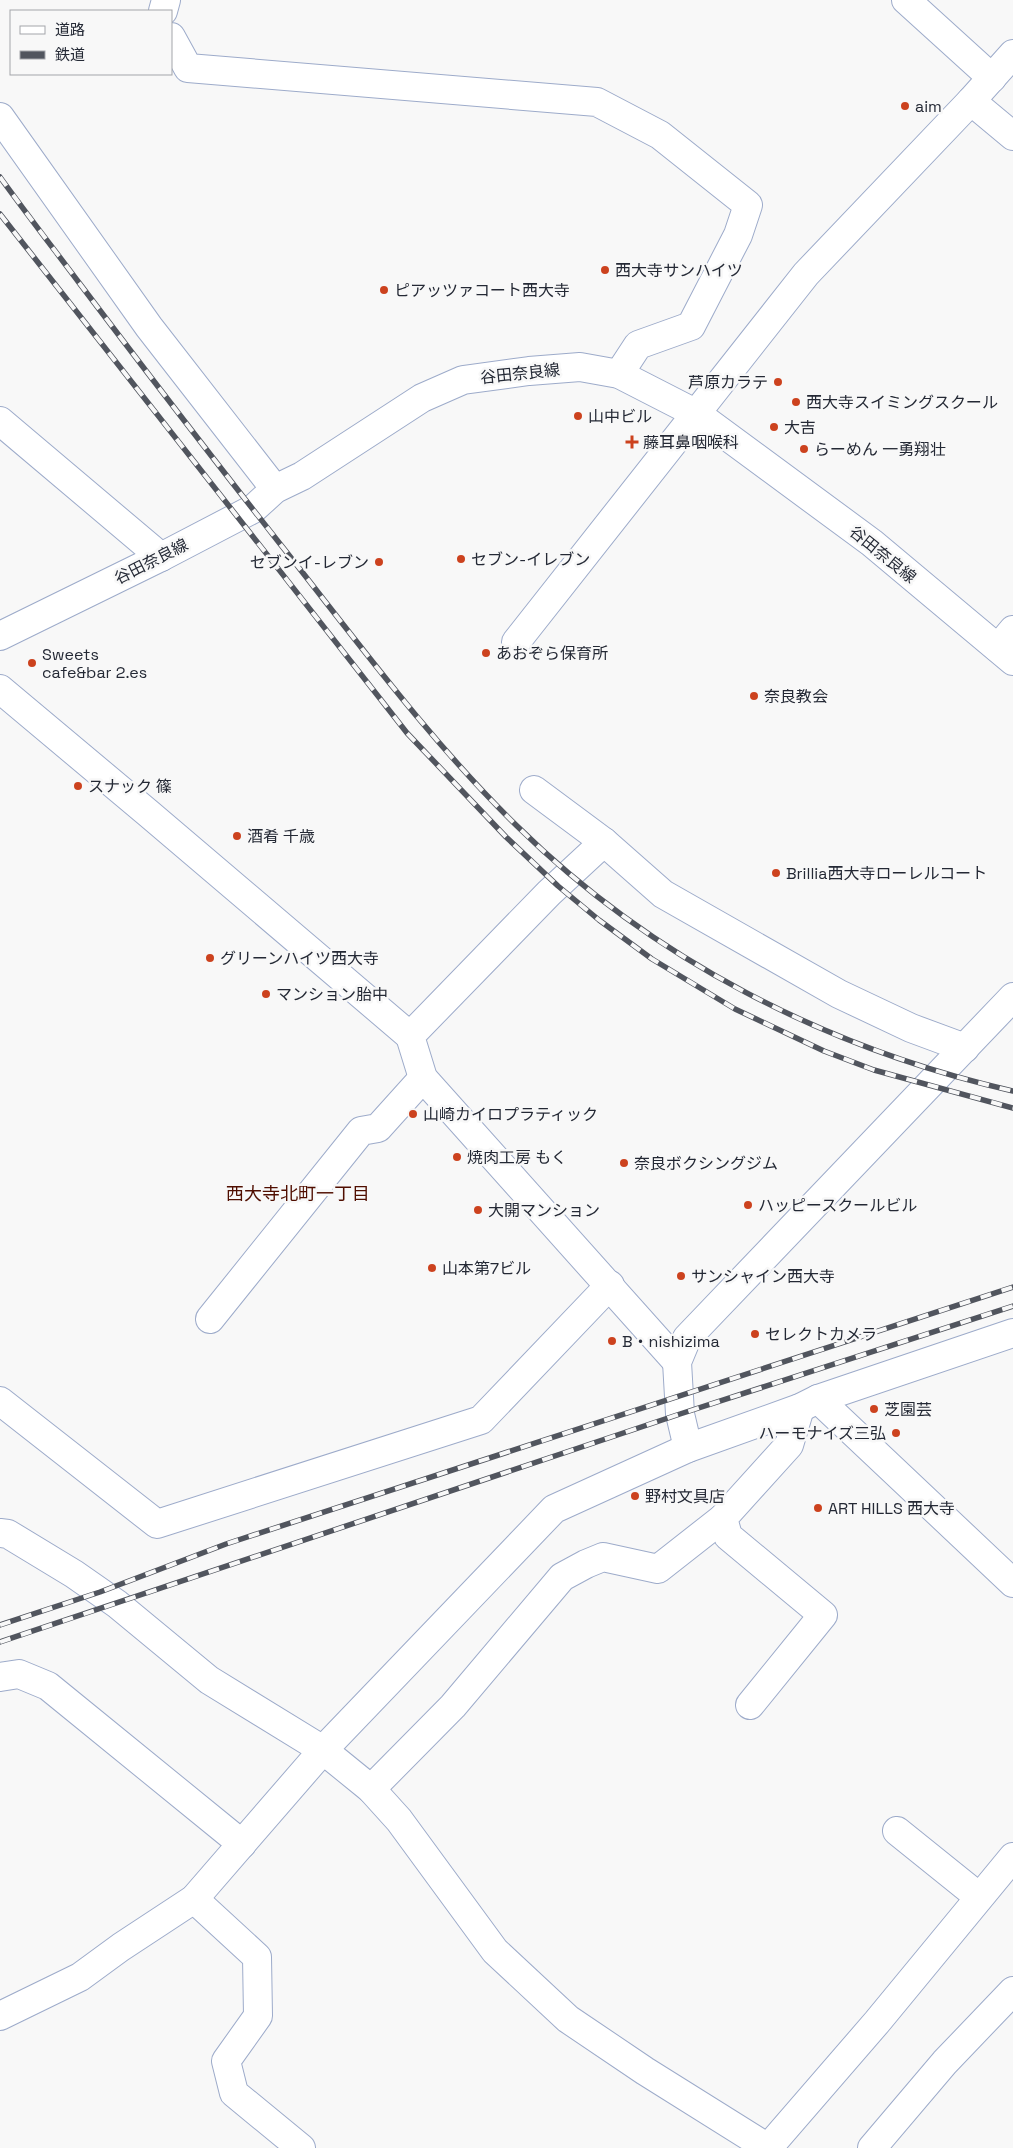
<svg xmlns="http://www.w3.org/2000/svg" width="1013" height="2148" font-family="'Space Grotesk','Noto Sans JP',sans-serif">
<style>
.lines{fill:none;stroke-linecap:round;stroke-linejoin:round}
.minor-casing{stroke:#9dabca;stroke-width:30}
.major-casing{stroke:#9dabca;stroke-width:30}
.minor{stroke:#fff;stroke-width:28}
.major{stroke:#fff;stroke-width:28}
.rail-casing{stroke:#51555e;stroke-width:5.5}
.rail{stroke:#f8f8f8;stroke-width:4;stroke-dasharray:11;stroke-linecap:butt}
.poi-dot{fill:#cc421e;stroke:#f8f8f8;stroke-width:2}
.labels{text-anchor:middle;stroke-width:5;stroke-linejoin:round;paint-order:stroke}
.poi-label{font-size:16px;fill:#242935;stroke:#f8f8f8;text-anchor:start}
.street-label{font-size:16px;fill:#242935;stroke:#f8f8f8}
.neighbourhood-label{font-size:18px;fill:#500e00;stroke:#f8f8f8}
</style>
<rect width="100%" height="100%" fill="#f8f8f8"/>
<g class="lines">
<g class="minor-casing">
<g id="minor">
<path d="M906 0 992 78"/>
<path d="M163 11 166 0"/>
<path d="M171 37 188 68 597 102 660 135 748 205 738 235 691 326 638 345 619 374"/>
<path d="M971 101 1013 136"/>
<path d="M0 117 149 327 275 489"/>
<path d="M0 421 161 557"/>
<path d="M516 642 806 274 971 101 1013 54"/>
<path d="M998 648 1013 630"/>
<path d="M0 689 148 813 410 1036"/>
<path d="M534 790 604 842 663 894 839 994 911 1028 965 1048"/>
<path d="M604 842 549 893 410 1036 423 1078 677 1362"/>
<path d="M210 1319 361 1131 378 1128 423 1078"/>
<path d="M818 1399 1013 1583"/>
<path d="M0 1401 157 1524 481 1420 610 1285"/>
<path d="M688 1448 680 1414 677 1362 687 1338 1013 997"/>
<path d="M0 1533 8 1534 74 1574 117 1604 209 1680 323 1750 371 1789 399 1820 495 1951 568 2019 645 2071 768 2148"/>
<path d="M0 1677 19 1674 48 1686 242 1844"/>
<path d="M750 1705 823 1615 728 1536 723 1518 789 1445 800 1408"/>
<path d="M371 1789 453 1706 562 1577 586 1564 603 1557 658 1569 723 1518"/>
<path d="M897 1831 979 1897"/>
<path d="M194 1899 257 1957 258 2016 226 2061 234 2093 301 2148"/>
<path d="M0 2016 80 1977 121 1947 194 1899 323 1750 554 1509 688 1448 800 1408 818 1399 1013 1333"/>
<path d="M768 2148 877 2022 1013 1857"/>
<path d="M872 2148 945 2062 1013 1991"/>
</g>
</g>
<g class="major-casing">
<path id="major" d="M0 636 161 557 253 509 275 489 302 476 422 398 463 380 529 371 580 367 619 374 697 414 872 543 1013 661"/>
</g>
<use href="#minor" class="minor"/>
<use href="#major" class="major"/>
<g class="rail-casing">
<g id="rail">
<path d="M0 177C26 213 53 248 80 284 145 370 211 456 277 540 354 637 428 739 517 826 652 959 828 1049 1013 1091"/>
<path d="M0 214 407 733 506 837 558 886 599 920 652 959 735 1009 824 1051 874 1070 1013 1108"/>
<path d="M0 1625 100 1592 226 1544 1013 1287"/>
<path d="M0 1642 680 1414 1013 1306"/>
</g>
</g>
<use href="#rail" class="rail"/>
</g>
<g class="poi-dot">
<circle cx="905" cy="106" r="5"/>
<circle cx="605" cy="270" r="5"/>
<circle cx="384" cy="290" r="5"/>
<circle cx="778" cy="382" r="5"/>
<circle cx="796" cy="402" r="5"/>
<circle cx="578" cy="416" r="5"/>
<circle cx="774" cy="427" r="5"/>
<path d="M629.5 434.5h5v5h5v5h-5v5h-5v-5h-5v-5h5z"/>
<circle cx="804" cy="449" r="5"/>
<circle cx="461" cy="559" r="5"/>
<circle cx="379" cy="562" r="5"/>
<circle cx="486" cy="653" r="5"/>
<circle cx="32" cy="663" r="5"/>
<circle cx="754" cy="696" r="5"/>
<circle cx="78" cy="786" r="5"/>
<circle cx="237" cy="836" r="5"/>
<circle cx="776" cy="873" r="5"/>
<circle cx="210" cy="958" r="5"/>
<circle cx="266" cy="994" r="5"/>
<circle cx="413" cy="1114" r="5"/>
<circle cx="457" cy="1157" r="5"/>
<circle cx="624" cy="1163" r="5"/>
<circle cx="748" cy="1205" r="5"/>
<circle cx="478" cy="1210" r="5"/>
<circle cx="432" cy="1268" r="5"/>
<circle cx="681" cy="1276" r="5"/>
<circle cx="755" cy="1334" r="5"/>
<circle cx="612" cy="1341" r="5"/>
<circle cx="874" cy="1409" r="5"/>
<circle cx="896" cy="1433" r="5"/>
<circle cx="635" cy="1496" r="5"/>
<circle cx="818" cy="1508" r="5"/>
</g>
<g class="labels">
<g class="poi-label">
<text x="915" y="112">aim</text>
<text x="615" y="276">西大寺サンハイツ</text>
<text x="394" y="296">ピアッツァコート西大寺</text>
<text x="768" y="388" text-anchor="end">芦原カラテ</text>
<text x="806" y="408">西大寺スイミングスクール</text>
<text x="588" y="422">山中ビル</text>
<text x="784" y="433">大吉</text>
<text x="643" y="448">藤耳鼻咽喉科</text>
<text x="814" y="455">らーめん 一勇翔壮</text>
<text x="471" y="565">セブン-イレブン</text>
<text x="369" y="568" text-anchor="end">セブンイ-レブン</text>
<text x="496" y="659">あおぞら保育所</text>
<text x="42" y="660">Sweets<tspan x="42" dy="18">cafe&amp;bar 2.es</tspan></text>
<text x="764" y="702">奈良教会</text>
<text x="88" y="792">スナック 篠</text>
<text x="247" y="842">酒肴 千歳</text>
<text x="786" y="879">Brillia西大寺ローレルコート</text>
<text x="220" y="964">グリーンハイツ西大寺</text>
<text x="276" y="1000">マンション胎中</text>
<text x="423" y="1120">山崎カイロプラティック</text>
<text x="467" y="1163">焼肉工房 もく</text>
<text x="634" y="1169">奈良ボクシングジム</text>
<text x="758" y="1211">ハッピースクールビル</text>
<text x="488" y="1216">大開マンション</text>
<text x="442" y="1274">山本第7ビル</text>
<text x="691" y="1282">サンシャイン西大寺</text>
<text x="765" y="1340">セレクトカメラ</text>
<text x="622" y="1347">B・nishizima</text>
<text x="884" y="1415">芝園芸</text>
<text x="886" y="1439" text-anchor="end">ハーモナイズ三弘</text>
<text x="645" y="1502">野村文具店</text>
<text x="828" y="1514">ART HILLS 西大寺</text>
</g>
<g class="street-label">
<text transform="translate(520 373) rotate(-6)" y="6">谷田奈良線</text>
<text transform="translate(883 554) rotate(39)" y="6">谷田奈良線</text>
<text transform="translate(151 561) rotate(-27)" y="6">谷田奈良線</text>
</g>
<g class="neighbourhood-label">
<text x="298" y="1200">西大寺北町一丁目</text>
</g>
</g>
<rect x="10" y="10" width="162" height="65" fill="#f8f8f8" stroke="#a3a5aa"/>
<rect x="20" y="26" width="25" height="8" fill="#ffffff" stroke="#a3a5aa"/>
<text x="55" y="35" font-size="15" fill="#242935">道路</text>
<rect x="20" y="51" width="25" height="8" fill="#51555e" stroke="#a3a5aa"/>
<text x="55" y="60" font-size="15" fill="#242935">鉄道</text>
</svg>
